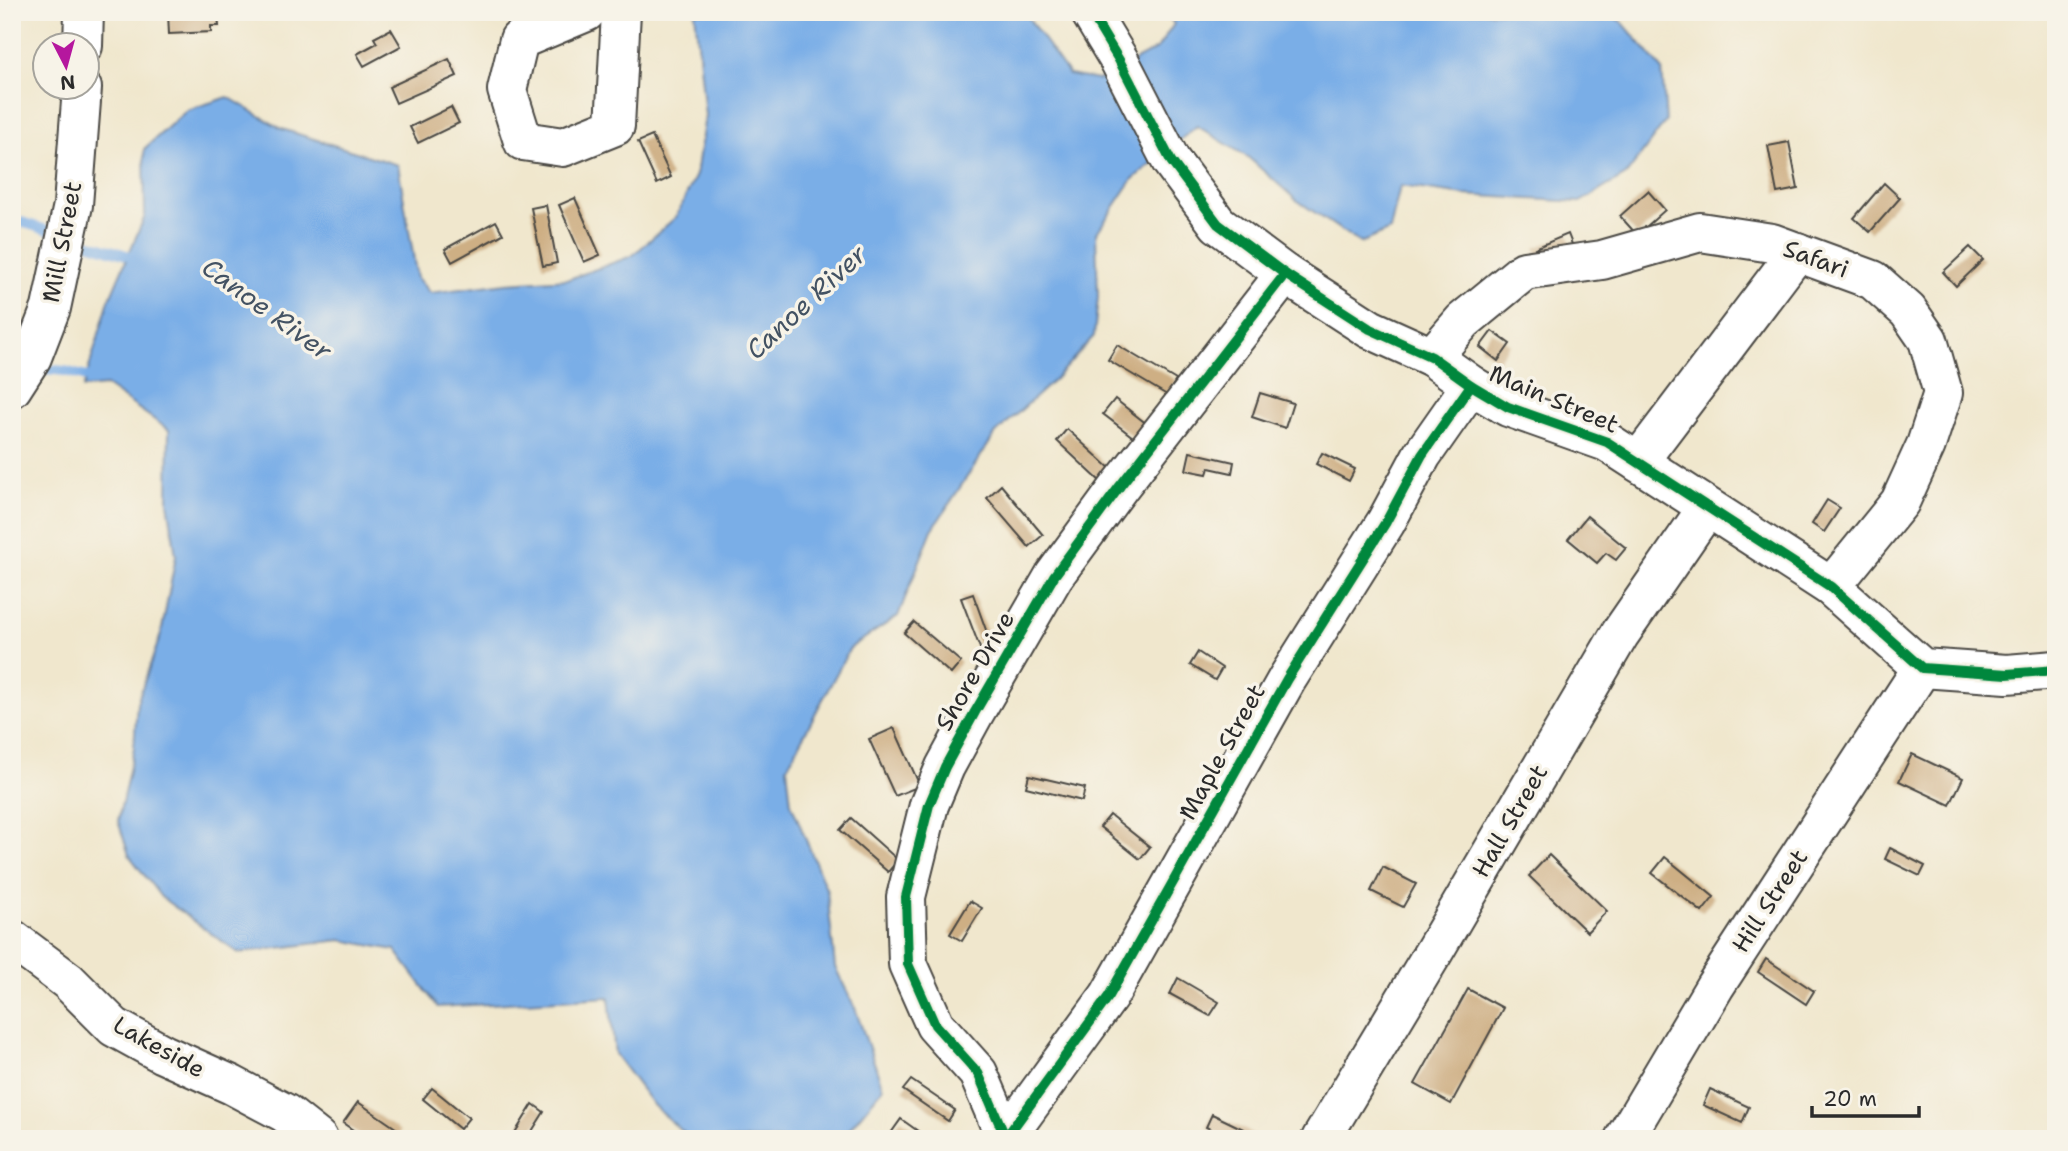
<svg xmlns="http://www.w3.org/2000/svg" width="2068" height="1151" font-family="'Shantell Sans',sans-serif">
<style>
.water{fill:#7aaee7;stroke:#526c89;stroke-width:2}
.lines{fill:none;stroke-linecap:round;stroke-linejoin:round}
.stream{stroke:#7aaee7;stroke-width:10}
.building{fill:#ceaf84}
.minor-casing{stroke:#494743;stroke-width:42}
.tertiary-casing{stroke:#494743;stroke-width:42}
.minor{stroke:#fff;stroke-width:38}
.tertiary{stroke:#fff;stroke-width:38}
.cycleway-casing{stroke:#f7f3e8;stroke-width:15}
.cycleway{stroke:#00873e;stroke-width:10}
.labels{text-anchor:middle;stroke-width:7;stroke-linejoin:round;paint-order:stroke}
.street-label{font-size:24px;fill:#2b2b2b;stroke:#f7f3e8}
.water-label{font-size:26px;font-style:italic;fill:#435263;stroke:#f7f3e8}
</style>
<rect width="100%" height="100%" fill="#f7f3e8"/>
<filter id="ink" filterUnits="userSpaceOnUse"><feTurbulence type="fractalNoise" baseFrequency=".0143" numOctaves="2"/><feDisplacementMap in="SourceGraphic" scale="14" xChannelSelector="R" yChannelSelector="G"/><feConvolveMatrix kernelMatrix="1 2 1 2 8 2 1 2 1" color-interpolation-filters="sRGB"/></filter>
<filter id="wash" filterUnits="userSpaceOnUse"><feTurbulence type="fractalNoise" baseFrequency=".00686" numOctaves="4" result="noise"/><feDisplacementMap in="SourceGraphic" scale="28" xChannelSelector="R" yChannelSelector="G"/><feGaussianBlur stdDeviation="1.57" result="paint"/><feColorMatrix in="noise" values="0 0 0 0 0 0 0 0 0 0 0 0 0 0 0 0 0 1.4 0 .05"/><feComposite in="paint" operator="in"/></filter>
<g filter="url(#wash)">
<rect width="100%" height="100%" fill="#f0e7cd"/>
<path class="water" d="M695 12H1024L1069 75 1098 80 1157 49 1174 24 1165 12H1606L1623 23 1662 69 1666 121 1626 175 1580 202 1464 195 1400 186 1390 230 1360 243 1295 199 1249 158 1197 126 1133 179 1096 234 1098 297 1094 336 1055 379 996 433 932 530 898 616 850 648 787 767 791 803 827 891 835 967 855 1008 883 1088 841 1139H691L654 1106 615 1054 609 997 438 1007 395 950 341 940 238 953 161 897 129 855 118 821 134 748 137 703 161 634 176 556 168 502 169 430 106 386 83 388 109 300 145 216 144 149 187 110 228 97 282 129 398 165 417 278 430 293 506 283 569 279 632 256 676 217 696 175 705 116Z"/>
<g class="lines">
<g class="stream">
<path d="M12 219 139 259"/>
<path d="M34 368 65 371 97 380"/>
</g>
</g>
<g id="blocks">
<g class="building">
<path d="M168 12H211V17H218L219 26H211V32L169 34Z"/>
<path d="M391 29 401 46 364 66 357 54 377 43 374 38Z"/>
<path d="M449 59 457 76 396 103 389 87Z"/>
<path d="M451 107 459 123 418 143 410 127Z"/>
<path d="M652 136 671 177 657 184 638 142Z"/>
<path d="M1789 142 1798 189 1777 193 1768 146Z"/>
<path d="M1884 183 1900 198 1870 232 1854 218Z"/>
<path d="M1648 191 1665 210 1637 235 1620 216Z"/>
<path d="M575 198 600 255 584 262 559 205Z"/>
<path d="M546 205 557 263 543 266 531 208Z"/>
<path d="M496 221 503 234 452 262 445 249Z"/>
<path d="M1568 234 1575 252 1542 266 1535 248Z"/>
<path d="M1970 247 1983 260 1956 286 1943 272Z"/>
<path d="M1492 331 1510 344 1498 361 1480 347Z"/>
<path d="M1117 345 1176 380 1167 395 1108 360Z"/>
<path d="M1260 393 1293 403 1285 428 1252 417Z"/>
<path d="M1115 399 1148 425 1137 440 1103 414Z"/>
<path d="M1067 429 1112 470 1101 482 1057 441Z"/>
<path d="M1190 452 1234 462 1232 473 1209 468 1207 474 1186 470Z"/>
<path d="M1322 453 1355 469 1349 481 1316 464Z"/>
<path d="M1001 485 1043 535 1029 547 987 498Z"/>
<path d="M1827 500 1840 508 1824 532 1812 524Z"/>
<path d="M1587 516 1626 548 1616 560 1606 553 1597 563 1568 539Z"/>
<path d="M973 594 994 652 983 656 961 598Z"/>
<path d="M914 622 961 662 951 674 904 633Z"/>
<path d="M1198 652 1222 668 1215 680 1190 665Z"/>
<path d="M894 728 920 786 895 796 869 739Z"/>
<path d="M1912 754 1963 778 1950 805 1899 781Z"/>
<path d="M1029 775 1085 788 1082 801 1026 787Z"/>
<path d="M1110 815 1150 847 1140 859 1100 827Z"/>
<path d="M851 818 898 860 888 872 840 830Z"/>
<path d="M1890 848 1925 866 1920 876 1885 859Z"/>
<path d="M1549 855 1607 911 1587 932 1529 876Z"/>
<path d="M1665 857 1714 897 1702 912 1652 873Z"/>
<path d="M1383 867 1416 884 1403 907 1371 891Z"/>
<path d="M970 901 982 908 962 941 950 934Z"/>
<path d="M1766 959 1814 991 1806 1004 1758 972Z"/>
<path d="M1178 978 1219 1002 1210 1016 1170 994Z"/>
<path d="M1468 989 1503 1008 1451 1104 1415 1084Z"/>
<path d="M911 1080 955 1110 948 1121 903 1090Z"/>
<path d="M432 1088 469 1118 460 1129 423 1099Z"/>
<path d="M1710 1089 1749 1107 1742 1123 1703 1105Z"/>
<path d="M358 1102 400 1131 395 1139H366L343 1123Z"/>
<path d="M533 1104 544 1112 527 1139H511Z"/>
<path d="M1212 1114 1264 1139H1230L1206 1127Z"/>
<path d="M901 1119 929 1139H899L891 1133Z"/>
</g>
</g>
</g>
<g filter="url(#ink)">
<use href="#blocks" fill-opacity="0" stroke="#494743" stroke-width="2"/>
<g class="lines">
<g class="minor-casing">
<g id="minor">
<path d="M586 12 519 40 507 90 523 141 563 147 615 126 621 12"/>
<path d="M1090 12 1119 60 1171 161 1218 224 1285 274 1370 329 1432 357 1471 385 1508 407 1607 442 1831 587 1922 668 2007 674 2056 670"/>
<path d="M1432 357 1463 321 1524 271 1602 260 1700 232 1772 243 1873 280 1908 311 1928 340 1943 393 1926 445 1900 502 1831 587"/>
<path d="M1638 462 1797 252"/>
<path d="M12 939 68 981 114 1027 163 1054 232 1085 285 1113 318 1139"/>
<path d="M1005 1139 1109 996 1287 679 1386 522 1422 455 1471 385"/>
<path d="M1006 1139 978 1073 935 1025 908 964 906 897 929 805 945 767 975 712 1054 576 1120 486 1285 274"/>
<path d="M1321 1139 1433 953 1620 634 1707 508"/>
<path d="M1624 1139 1715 986 1922 668"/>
</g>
</g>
<g class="tertiary-casing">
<g id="tertiary">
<path d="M83 46 84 12"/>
<path d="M12 388 32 357 51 308 73 205 82 88"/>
</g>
</g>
<use href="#minor" class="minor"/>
<use href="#tertiary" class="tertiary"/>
<g class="cycleway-casing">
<g id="cycleway">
<path d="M1090 12 1119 60 1171 161 1218 224 1285 274 1370 329 1432 357 1471 385 1508 407 1607 442 1831 587 1922 668 2007 674 2056 670"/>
<path d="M1005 1139 1109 996 1287 679 1386 522 1422 455 1471 385"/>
<path d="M1006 1139 978 1073 935 1025 908 964 906 897 929 805 945 767 975 712 1054 576 1120 486 1285 274"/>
</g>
</g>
<use href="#cycleway" class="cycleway"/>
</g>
</g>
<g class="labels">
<g class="street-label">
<text transform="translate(62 242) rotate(-79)" y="8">Mill Street</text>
<text transform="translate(1816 259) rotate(20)" y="8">Safari</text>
<text transform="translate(1554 399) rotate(23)" y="8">Main Street</text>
<text transform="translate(975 671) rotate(-60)" y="8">Shore Drive</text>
<text transform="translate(1222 752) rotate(-61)" y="8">Maple Street</text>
<text transform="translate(1510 821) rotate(-60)" y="8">Hall Street</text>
<text transform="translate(1770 901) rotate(-57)" y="8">Hill Street</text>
<text transform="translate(159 1047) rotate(29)" y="8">Lakeside</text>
</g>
<g class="water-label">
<text transform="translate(806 302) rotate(-43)" y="9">Canoe River</text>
<text transform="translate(267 309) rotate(36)" y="9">Canoe River</text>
</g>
</g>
<rect width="2068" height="1151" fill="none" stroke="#f7f3e8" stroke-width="42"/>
<g transform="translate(66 66) rotate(174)"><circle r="33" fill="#f7f3e8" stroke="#a5a39c" stroke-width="2"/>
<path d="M0-5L12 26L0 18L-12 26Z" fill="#b5179e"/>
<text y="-10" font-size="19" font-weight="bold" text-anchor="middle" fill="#2b2b2b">N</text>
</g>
<path d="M1812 1106v10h107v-10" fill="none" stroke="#2b2b2b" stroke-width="3.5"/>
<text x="1823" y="1106" font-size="21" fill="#2b2b2b" stroke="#f7f3e8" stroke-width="5" paint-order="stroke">20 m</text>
</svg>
